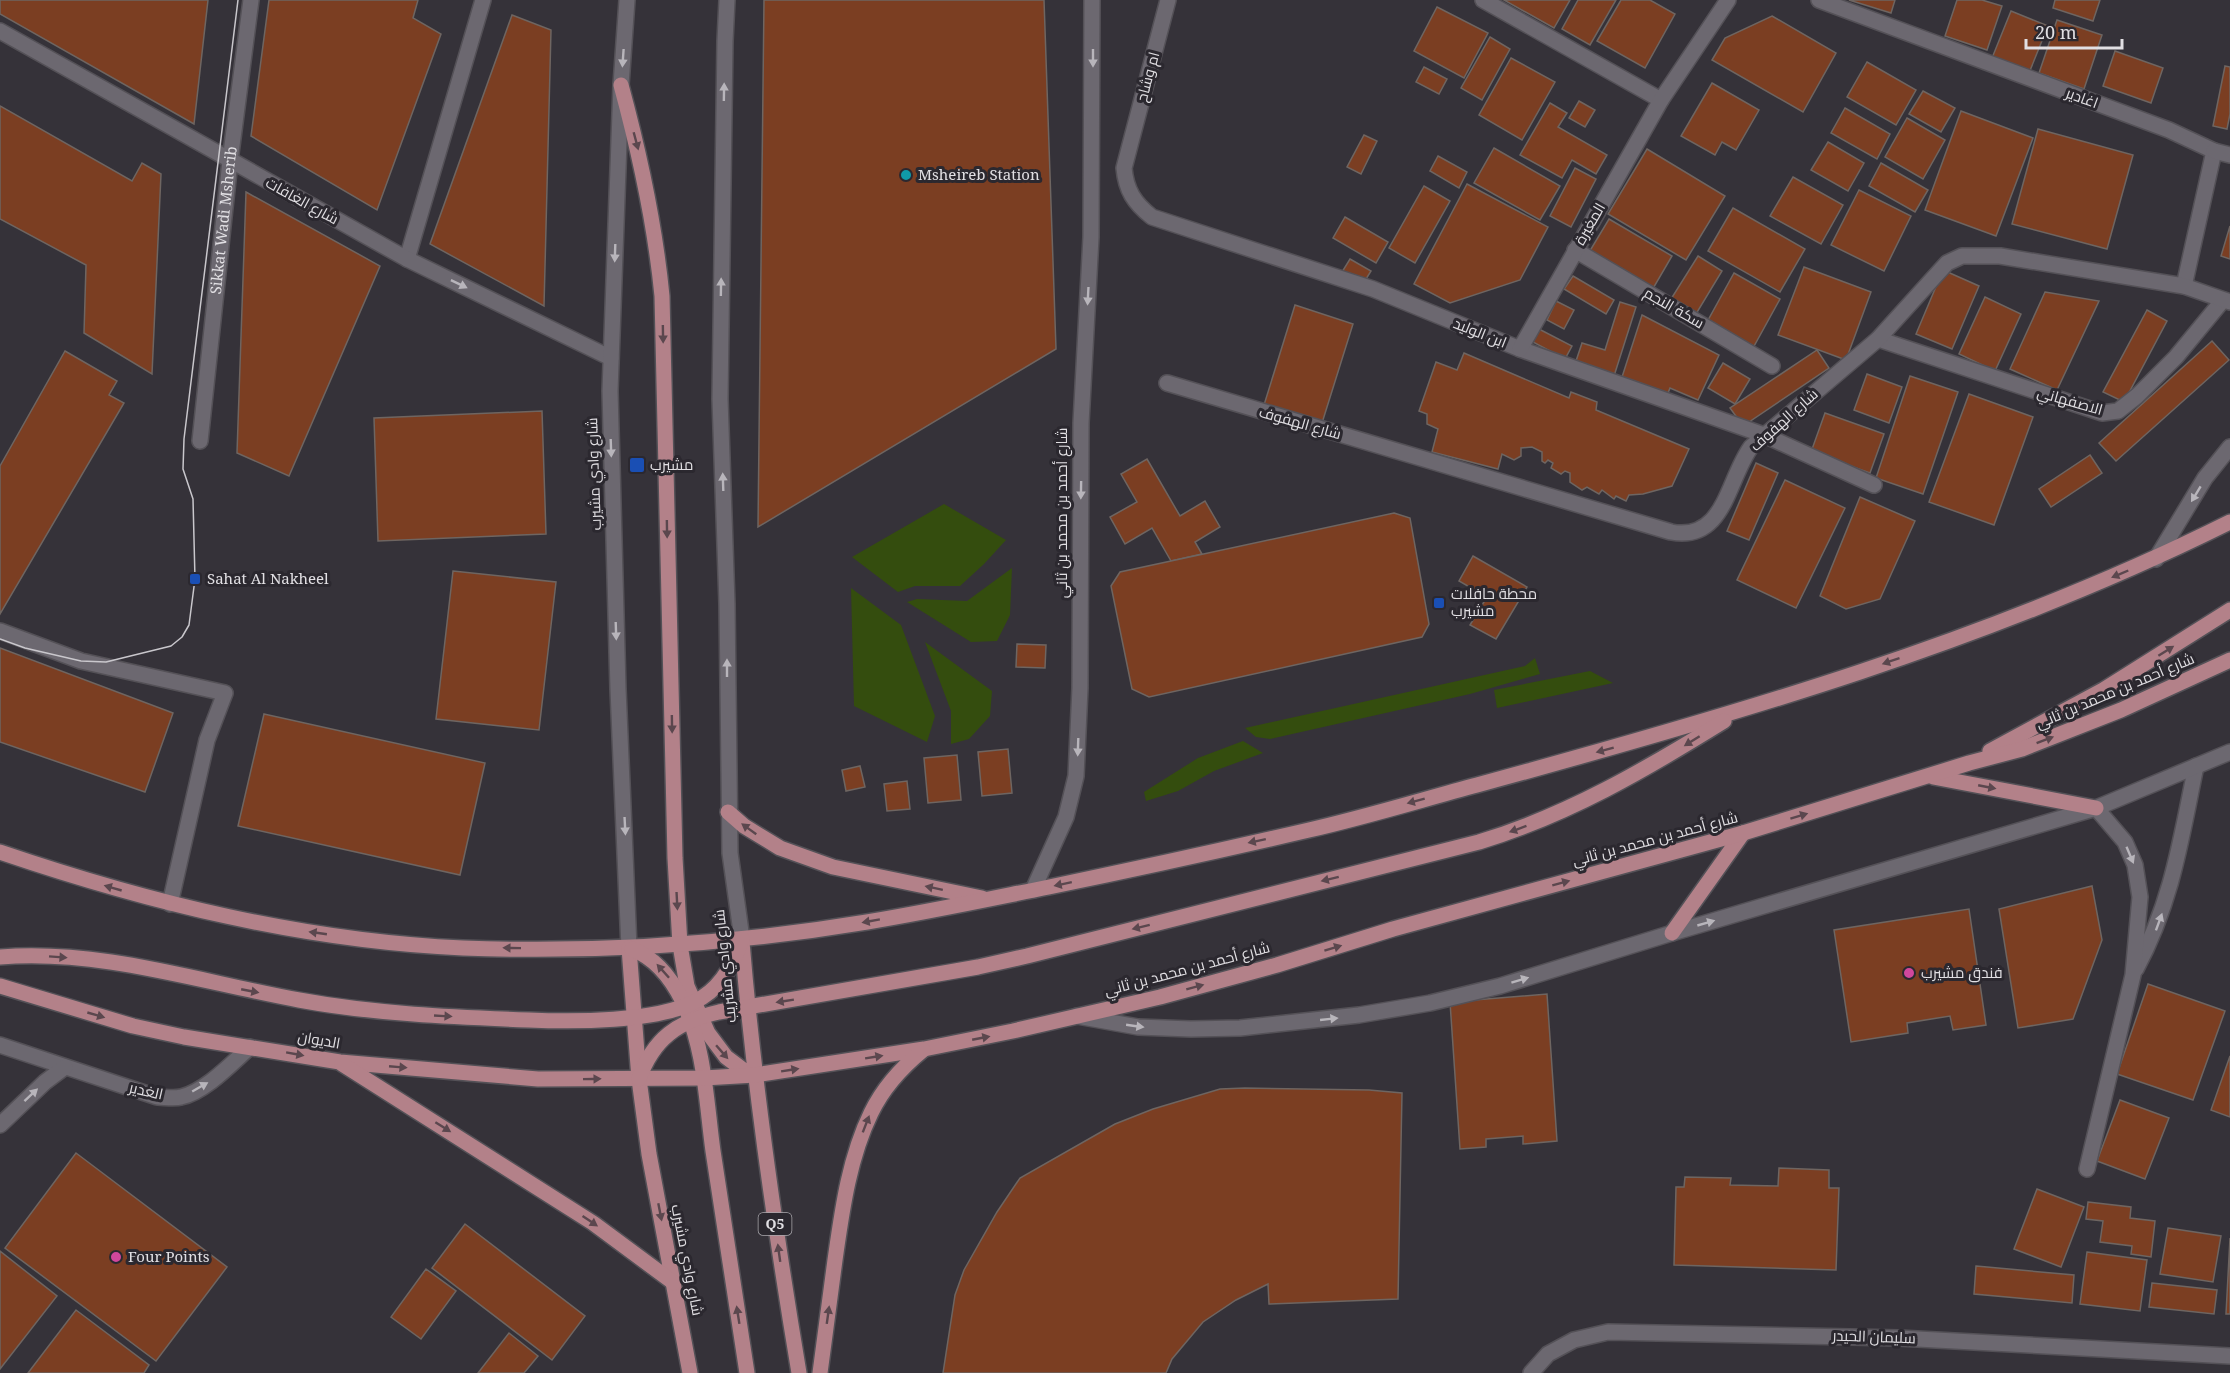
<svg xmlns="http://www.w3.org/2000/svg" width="2230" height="1373" font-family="'Noto Serif',Cairo,serif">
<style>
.green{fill:#344d0e}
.building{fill:#7b3e22;stroke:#6e6561;stroke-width:1.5}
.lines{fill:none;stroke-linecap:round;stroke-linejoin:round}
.pedestrian-casing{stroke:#545157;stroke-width:18}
.minor-casing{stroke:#545157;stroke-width:18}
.tertiary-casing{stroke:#545157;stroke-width:18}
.primary-casing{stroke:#545157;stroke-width:18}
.pedestrian{stroke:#6c6870;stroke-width:15}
.minor{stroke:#6c6870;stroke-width:15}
.tertiary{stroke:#6c6870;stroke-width:15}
.primary{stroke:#b38189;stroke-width:15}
.tram{stroke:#c9c7cc;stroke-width:1.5}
.oneway{fill:#b8b5bb}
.oneway2{fill:#5b474e}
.culture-dot{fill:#0f9aa8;stroke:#2b282f;stroke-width:2}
.transit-dot{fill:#1a4fb4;stroke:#2b282f;stroke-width:2}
.hotel-dot{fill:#d1479c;stroke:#2b282f;stroke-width:2}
.labels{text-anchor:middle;stroke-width:6;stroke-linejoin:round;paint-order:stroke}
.shield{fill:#2b282f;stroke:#aaa8ad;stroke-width:1.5}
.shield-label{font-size:14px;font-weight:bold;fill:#e1dfe3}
.street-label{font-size:15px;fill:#e1dfe3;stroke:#2b282f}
.poi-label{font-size:15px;fill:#e1dfe3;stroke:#2b282f;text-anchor:start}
</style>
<rect width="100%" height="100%" fill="#353239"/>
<g class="green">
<path d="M944 504 1006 540 984 564 960 586H915L898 592 852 557Z"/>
<path d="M1012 568 1010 615 997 641 971 642 907 602 917 599 967 601Z"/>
<path d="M851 588 901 625 935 716 927 742 854 706Z"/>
<path d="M925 642 992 691 990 716 969 739 951 744V711Z"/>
<path d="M1535 658 1540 674 1470 694 1270 739 1256 737 1245 728 1525 666Z"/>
<path d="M1590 671 1613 683 1497 708 1494 690Z"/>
<path d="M1243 741 1263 753 1214 771 1178 791 1146 801 1144 792 1198 758Z"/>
</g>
<g class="building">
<path d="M0 0H208L194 124 0 14Z"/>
<path d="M269 0H418L413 18 441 34 377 210 251 136Z"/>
<path d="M764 0H1044L1056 349 758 527Z"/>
<path d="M1504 0H1570L1554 28Z"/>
<path d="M1578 0H1616L1590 45 1562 29Z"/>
<path d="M1621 0H1650L1675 14 1645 68 1597 41Z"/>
<path d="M1849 0H1895L1891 13Z"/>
<path d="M1957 0H1982L2002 6 1987 50 1945 36Z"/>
<path d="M2055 0H2100L2093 21 2053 8Z"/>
<path d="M1437 7 1488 33 1464 78 1414 51Z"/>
<path d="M2011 11 2048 26 2029 73 1992 58Z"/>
<path d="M512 15 551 30 544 306 430 244Z"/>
<path d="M1772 16 1836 53 1803 112 1712 60 1725 38Z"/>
<path d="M2057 20 2102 35 2084 89 2039 73Z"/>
<path d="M1490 37 1510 49 1482 100 1461 88Z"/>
<path d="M2115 51 2163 68 2151 103 2103 86Z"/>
<path d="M1511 58 1555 82 1522 140 1479 115Z"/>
<path d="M1867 62 1916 90 1896 125 1847 97Z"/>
<path d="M2225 66 2230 67V114L2227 129 2213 126Z"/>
<path d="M1424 67 1447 79 1439 94 1416 82Z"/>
<path d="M1712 83 1759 110 1736 150 1722 142 1715 155 1681 136Z"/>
<path d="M1923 91 1955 108 1941 132 1909 114Z"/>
<path d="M1579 101 1595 110 1585 127 1569 118Z"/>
<path d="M1550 103 1567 113 1558 127 1607 155 1596 174 1572 160 1562 178 1520 155Z"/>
<path d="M0 106 132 181 142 163 161 174 152 374 84 333 86 265 0 219Z"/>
<path d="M1845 108 1890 134 1877 159 1831 133Z"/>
<path d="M1961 111 2033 138 1996 236 1925 210Z"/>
<path d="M1907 118 1945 140 1923 179 1885 157Z"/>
<path d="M2038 129 2133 155 2107 249 2012 224Z"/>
<path d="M1364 135 1377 141 1361 174 1347 167Z"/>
<path d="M1828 142 1864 163 1848 191 1811 170Z"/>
<path d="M1494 148 1560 186 1540 220 1474 183Z"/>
<path d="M1647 149 1725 196 1686 260 1608 214Z"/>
<path d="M1438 156 1467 172 1459 188 1430 171Z"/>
<path d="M1881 163 1928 190 1915 212 1869 186Z"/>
<path d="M1575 168 1596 179 1571 227 1550 216Z"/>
<path d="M1793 177 1843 205 1821 244 1770 216Z"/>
<path d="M1467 184 1548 227 1520 280 1450 303 1414 284Z"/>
<path d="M1424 186 1450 201 1415 263 1389 248Z"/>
<path d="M1859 190 1911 216 1884 271 1831 245Z"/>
<path d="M246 192 380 266 289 476 237 453Z"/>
<path d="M1733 208 1805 249 1780 292 1708 251Z"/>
<path d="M1345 217 1388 242 1376 263 1333 238Z"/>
<path d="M1609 219 1672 256 1651 292 1588 254Z"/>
<path d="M2230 226V259L2221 256Z"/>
<path d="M1698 256 1722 271 1696 314 1671 299Z"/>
<path d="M1350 259 1371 271 1363 284 1342 272Z"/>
<path d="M1804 267 1871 292 1846 360 1778 335Z"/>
<path d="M1943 270 1979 286 1952 349 1916 334Z"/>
<path d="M1734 273 1780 299 1753 348 1707 322Z"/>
<path d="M1573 276 1614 300 1606 314 1564 289Z"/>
<path d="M2045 292 2099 301 2057 390 2010 369Z"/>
<path d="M1985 297 2021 314 1995 371 1959 354Z"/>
<path d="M1556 301 1574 310 1564 329 1547 320Z"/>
<path d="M1620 302 1636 307 1614 376 1575 364 1582 343 1605 350Z"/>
<path d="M1295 305 1353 324 1322 423 1264 405Z"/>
<path d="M2147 310 2167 321 2124 402 2103 392Z"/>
<path d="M1642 315 1719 355 1698 400 1670 388 1668 393 1622 377Z"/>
<path d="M1537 328 1572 346 1565 359 1531 341Z"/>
<path d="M2212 341 2229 360 2116 461 2099 443Z"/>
<path d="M1817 350 1829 368 1743 426 1730 408Z"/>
<path d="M65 351 117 381 109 395 124 403 0 614V466Z"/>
<path d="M1464 353 1569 398 1571 392 1597 402 1596 410 1689 449 1672 486 1643 494 1629 495 1626 501 1616 496 1614 499 1602 490 1599 494 1587 487 1582 490 1570 482V473L1565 471 1561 474 1551 468 1553 463 1548 460 1545 463 1542 461V452L1532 447 1521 448V456L1514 460 1502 454 1498 469 1432 452 1438 429 1427 424V414L1419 411 1436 362 1457 370Z"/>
<path d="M1723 363 1750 379 1735 404 1708 388Z"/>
<path d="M1867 374 1902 387 1889 423 1854 410Z"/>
<path d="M1910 376 1958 392 1923 494 1876 478Z"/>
<path d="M1969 394 2033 417 1994 525 1929 502Z"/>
<path d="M542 411 546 534 378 541 374 418Z"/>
<path d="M1825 413 1884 434 1870 473 1811 452Z"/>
<path d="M2090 455 2102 473 2051 507 2039 489Z"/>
<path d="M1147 459 1180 516 1205 501 1220 527 1195 542 1202 554 1171 561 1152 528 1125 544 1110 517 1137 502 1121 474Z"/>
<path d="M1756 463 1778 473 1749 540 1727 531Z"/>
<path d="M1785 480 1845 508 1796 608 1737 580Z"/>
<path d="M1860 497 1915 521 1880 599 1846 609 1820 596Z"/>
<path d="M1394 513 1410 518 1429 624 1422 637 1149 697 1132 689 1111 586 1120 572Z"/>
<path d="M1473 556 1527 587 1496 639 1470 625 1487 597 1459 581Z"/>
<path d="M453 571 556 582 539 730 436 719Z"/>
<path d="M1017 644 1046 645 1045 668 1016 667Z"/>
<path d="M0 648 173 713 145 792 0 742Z"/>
<path d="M264 714 485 763 460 875 238 826Z"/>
<path d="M1008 749 1012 793 982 796 978 752Z"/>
<path d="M957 755 961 800 928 803 924 758Z"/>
<path d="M860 766 865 787 846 791 842 770Z"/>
<path d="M907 781 910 809 887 811 884 784Z"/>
<path d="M2092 886 2102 940 2073 1019 2018 1028 1999 909Z"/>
<path d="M1969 909 1986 1025 1953 1030 1950 1016 1907 1023 1908 1033 1851 1042 1834 930Z"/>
<path d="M2148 984 2225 1011 2193 1100 2117 1074Z"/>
<path d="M1547 994 1557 1141 1523 1144V1136L1486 1139V1147L1460 1149 1450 1002Z"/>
<path d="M2230 1056V1117L2211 1110Z"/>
<path d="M1245 1088 1369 1090 1402 1093 1398 1299 1269 1304 1268 1284 1236 1300 1203 1322 1172 1359 1166 1373H943L955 1295 964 1270 997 1212 1020 1178 1115 1124 1153 1109 1220 1089Z"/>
<path d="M2120 1100 2169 1118 2145 1179 2097 1161Z"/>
<path d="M76 1153 227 1267 156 1361 5 1248Z"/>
<path d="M1779 1168 1829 1170V1188H1839L1836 1270 1674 1265 1676 1187H1684L1685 1177 1731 1178 1730 1185 1778 1186Z"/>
<path d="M2037 1189 2084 1207 2061 1267 2014 1249Z"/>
<path d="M2088 1202 2131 1207 2130 1218 2155 1221 2151 1257 2131 1254 2132 1246 2100 1242 2103 1221 2086 1219Z"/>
<path d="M465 1224 585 1316 552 1360 432 1268Z"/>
<path d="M2168 1228 2221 1236 2213 1282 2160 1274Z"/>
<path d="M2230 1238V1314H2226Z"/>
<path d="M0 1251 57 1296 0 1369Z"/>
<path d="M2087 1252 2147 1260 2140 1311 2080 1304Z"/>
<path d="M1976 1266 2074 1275 2072 1303 1974 1294Z"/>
<path d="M426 1269 456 1291 421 1339 391 1317Z"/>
<path d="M2152 1283 2217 1290 2214 1314 2149 1307Z"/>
<path d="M76 1310 149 1365 144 1373H28Z"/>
<path d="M509 1333 538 1356 524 1373H478Z"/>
</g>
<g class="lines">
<g class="pedestrian-casing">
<g id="pedestrian">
<path d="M407 259 483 0"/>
<path id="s1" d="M200 441 230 161 251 0"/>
</g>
</g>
<g class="minor-casing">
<g id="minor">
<path d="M1168 0 1124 168C1126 190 1134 203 1152 217L1373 289 1520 349 1764 435 1874 485"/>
<path d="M1483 0 1661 100"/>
<path d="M1819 0 2169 130 2214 151 2184 286"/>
<path d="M0 31 407 259 611 358"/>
<path d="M2214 151 2230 155"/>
<path d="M1575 250 1772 366"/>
<path d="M1878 339 2102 413 2118 411 2137 396 2176 357 2223 300"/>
<path d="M1520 349 1661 100 1728 0"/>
<path d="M1167 383 1671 532C1725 542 1727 480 1751 447L1878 339 1947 263 1962 256H2000L2184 286 2230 302"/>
<path d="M2156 559 2205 478 2230 447"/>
<path d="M0 631 81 661 225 693 207 740 170 904"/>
<path d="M1033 890 1066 817 1076 776 1080 688 1081 423 1091 237 1092 0"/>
<path d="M2136 969C2172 902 2181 839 2196 766"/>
<path d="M1077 1016 1138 1027 1191 1029 1240 1028 1359 1015 1430 1003 1500 986 1672 933 2096 808 2230 752"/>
<path d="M0 1045 157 1097C164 1097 174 1099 181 1097 205 1092 232 1063 250 1047"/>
<path d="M0 1125 45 1082 65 1067"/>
<path d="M2087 1169 2133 975 2140 897 2135 865 2125 842 2096 808"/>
<path d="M1531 1373 1548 1354 1574 1340 1608 1332 1899 1338 2230 1356"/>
</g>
</g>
<g class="tertiary-casing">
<g id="tertiary">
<path d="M627 0 621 85 610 391 618 689 629 948"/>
<path d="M727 0 725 41 720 399 727 604 730 853 742 939"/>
</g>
</g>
<g class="primary-casing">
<g id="primary">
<path d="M621 85C640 155 655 224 662 296L675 858 680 945 687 986 708 1033 726 1057 742 1069 753 1074"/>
<path d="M1990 751 2103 690 2230 610"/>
<path d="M1933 777 2096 808"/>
<path d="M728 812 744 826 780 848 833 867 982 898"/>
<path d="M0 852C150 903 304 941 463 948 598 953 734 944 867 922 928 912 989 899 1049 887 1136 869 1223 850 1309 830 1366 817 1421 800 1477 785 1734 715 1991 641 2230 522"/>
<path d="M1672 933 1743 833"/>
<path d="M742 942C754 1086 775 1230 799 1373"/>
<path d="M629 948 639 1079 649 1154 690 1373"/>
<path d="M632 949C655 958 671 978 682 1000 705 1047 706 1100 713 1151 724 1225 736 1299 747 1373"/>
<path d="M0 957C102 949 200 982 299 1000 375 1014 452 1017 529 1020 574 1022 655 1022 694 1002 720 990 734 964 742 939"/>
<path d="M0 986 133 1026 184 1037 340 1062 538 1079 704 1078 755 1075 924 1049 1013 1031 1160 997 1277 965 1393 929 1743 833 1969 763 2022 749 2121 710 2230 660"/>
<path d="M342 1064 593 1223 674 1283"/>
<path d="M639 1079C653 1039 678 1021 719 1012L978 967 1027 956 1479 842C1568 815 1645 770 1724 721"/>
<path d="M820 1373C825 1335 830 1297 835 1260 842 1211 849 1158 871 1113 883 1088 901 1068 923 1050"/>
</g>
</g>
<use href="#pedestrian" class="pedestrian"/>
<use href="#minor" class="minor"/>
<use href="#tertiary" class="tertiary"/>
<use href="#primary" class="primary"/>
<path class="tram" d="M0 639 25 648 81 661 106 662 171 646 182 637 189 625 195 579 193 499 183 469 184 439 238 0"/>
</g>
<defs><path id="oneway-solid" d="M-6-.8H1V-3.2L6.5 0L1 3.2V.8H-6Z" transform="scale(1.5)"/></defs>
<g class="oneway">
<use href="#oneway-solid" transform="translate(623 58) rotate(94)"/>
<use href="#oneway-solid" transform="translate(1093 58) rotate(90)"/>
<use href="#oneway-solid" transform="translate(724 92) rotate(-89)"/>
<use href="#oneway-solid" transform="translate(615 253) rotate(92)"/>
<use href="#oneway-solid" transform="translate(459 284) rotate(26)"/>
<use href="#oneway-solid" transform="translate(721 287) rotate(-89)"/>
<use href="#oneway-solid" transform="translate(1088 296) rotate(93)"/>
<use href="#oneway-solid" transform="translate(611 448) rotate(88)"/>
<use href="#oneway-solid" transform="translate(723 482) rotate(-92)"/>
<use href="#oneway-solid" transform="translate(1081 490) rotate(91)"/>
<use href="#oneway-solid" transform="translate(2196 494) rotate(121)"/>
<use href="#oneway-solid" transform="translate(616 631) rotate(88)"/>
<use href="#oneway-solid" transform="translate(727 668) rotate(-90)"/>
<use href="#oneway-solid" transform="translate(1078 747) rotate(92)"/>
<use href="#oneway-solid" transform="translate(625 826) rotate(87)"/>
<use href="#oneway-solid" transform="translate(2130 855) rotate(67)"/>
<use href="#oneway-solid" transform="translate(2159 922) rotate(-70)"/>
<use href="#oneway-solid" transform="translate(1706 923) rotate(-16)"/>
<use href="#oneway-solid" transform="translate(1520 980) rotate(-17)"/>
<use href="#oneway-solid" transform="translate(1329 1019) rotate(-6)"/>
<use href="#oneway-solid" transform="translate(1135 1026) rotate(8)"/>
<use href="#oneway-solid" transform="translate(200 1087) rotate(-30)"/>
<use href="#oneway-solid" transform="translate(31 1095) rotate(-43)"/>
</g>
<g class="oneway2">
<use href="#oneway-solid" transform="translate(636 141) rotate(75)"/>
<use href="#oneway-solid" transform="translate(663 334) rotate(89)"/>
<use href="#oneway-solid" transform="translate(667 529) rotate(89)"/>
<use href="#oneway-solid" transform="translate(2120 574) rotate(157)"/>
<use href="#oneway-solid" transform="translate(2166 651) rotate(-32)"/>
<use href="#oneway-solid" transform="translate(1891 661) rotate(161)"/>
<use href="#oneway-solid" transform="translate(672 724) rotate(89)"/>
<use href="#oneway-solid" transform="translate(2045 740) rotate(-21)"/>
<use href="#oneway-solid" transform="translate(1692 741) rotate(148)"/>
<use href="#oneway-solid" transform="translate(1605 750) rotate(165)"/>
<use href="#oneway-solid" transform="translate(1987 787) rotate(11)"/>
<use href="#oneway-solid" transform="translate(1416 801) rotate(165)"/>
<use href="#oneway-solid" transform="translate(1799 816) rotate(-17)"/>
<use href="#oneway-solid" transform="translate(749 829) rotate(-144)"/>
<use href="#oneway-solid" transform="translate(1518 829) rotate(160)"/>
<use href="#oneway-solid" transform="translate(1257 841) rotate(168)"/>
<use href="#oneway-solid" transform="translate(1330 879) rotate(166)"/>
<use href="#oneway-solid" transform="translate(1561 883) rotate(-15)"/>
<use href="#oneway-solid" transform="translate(1063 884) rotate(168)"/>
<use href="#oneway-solid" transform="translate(113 888) rotate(-164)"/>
<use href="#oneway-solid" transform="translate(934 888) rotate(-168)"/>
<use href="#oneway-solid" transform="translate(677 901) rotate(87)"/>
<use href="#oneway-solid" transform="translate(871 921) rotate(170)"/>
<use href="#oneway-solid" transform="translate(1141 927) rotate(166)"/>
<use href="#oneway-solid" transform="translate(318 933) rotate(-172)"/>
<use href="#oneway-solid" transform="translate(512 948) rotate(-179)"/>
<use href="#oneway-solid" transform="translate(1333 948) rotate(-17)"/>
<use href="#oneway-solid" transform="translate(58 957) rotate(4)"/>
<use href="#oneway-solid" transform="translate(663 971) rotate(-132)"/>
<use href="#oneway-solid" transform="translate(1195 987) rotate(-15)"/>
<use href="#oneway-solid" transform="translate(250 991) rotate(11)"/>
<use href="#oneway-solid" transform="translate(785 1001) rotate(171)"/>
<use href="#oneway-solid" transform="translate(96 1015) rotate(16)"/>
<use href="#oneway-solid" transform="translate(443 1016) rotate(3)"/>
<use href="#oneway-solid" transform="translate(981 1038) rotate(-11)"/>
<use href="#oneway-solid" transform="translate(722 1052) rotate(49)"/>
<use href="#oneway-solid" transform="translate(295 1054) rotate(10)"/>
<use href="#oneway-solid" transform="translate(874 1057) rotate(-9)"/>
<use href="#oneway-solid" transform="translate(398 1067) rotate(5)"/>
<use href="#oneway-solid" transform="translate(790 1070) rotate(-9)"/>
<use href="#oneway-solid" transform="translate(592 1079) rotate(-1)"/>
<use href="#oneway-solid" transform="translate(866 1124) rotate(-69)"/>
<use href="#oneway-solid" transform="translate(443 1127) rotate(32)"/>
<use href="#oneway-solid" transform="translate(660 1212) rotate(79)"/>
<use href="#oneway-solid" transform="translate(590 1221) rotate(34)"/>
<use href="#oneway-solid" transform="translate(779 1253) rotate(-98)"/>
<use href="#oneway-solid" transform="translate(738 1315) rotate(-99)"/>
<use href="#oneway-solid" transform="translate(828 1315) rotate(-82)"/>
</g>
<circle class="culture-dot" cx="906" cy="175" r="6"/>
<g class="transit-dot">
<rect x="629" y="457" width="16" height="16" rx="3"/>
<rect x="189" y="573" width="12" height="12" rx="3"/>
<rect x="1433" y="597" width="12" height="12" rx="3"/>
</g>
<g class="hotel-dot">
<circle cx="1909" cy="973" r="6"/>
<circle cx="116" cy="1257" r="6"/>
</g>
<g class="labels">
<rect class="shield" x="758.5" y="1213" width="33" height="22" rx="4.5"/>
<g class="shield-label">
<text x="775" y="1229">Q5</text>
</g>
<g class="street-label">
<text transform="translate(1148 77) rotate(-75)" y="5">ام وشاح</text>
<text transform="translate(2082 98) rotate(20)" y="5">اغادير</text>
<text transform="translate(302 201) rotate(29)" y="5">شارع الغافات</text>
<text dy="5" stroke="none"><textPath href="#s1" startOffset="222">Sikkat Wadi Msherib</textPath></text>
<text transform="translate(1590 224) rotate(-60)" y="5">المغيرة</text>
<text transform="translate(1674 308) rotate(30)" y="5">سكة النجم</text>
<text transform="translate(1480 333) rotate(22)" y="5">ابن الوليد</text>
<text transform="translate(2070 401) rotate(16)" y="5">الاصفهاني</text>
<text transform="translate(1784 420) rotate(-42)" y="5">شارع الهفوف</text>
<text transform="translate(1300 423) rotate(16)" y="5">شارع الهفوف</text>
<text transform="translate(594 474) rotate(-92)" y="5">شارع وادي مشيرب</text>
<text transform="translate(1062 513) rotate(-90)" y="5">شارع أحمد بن محمد بن ثاني</text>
<text transform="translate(2115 691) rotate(-23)" y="5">شارع أحمد بن محمد بن ثاني</text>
<text transform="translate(1655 839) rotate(-15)" y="5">شارع أحمد بن محمد بن ثاني</text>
<text transform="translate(725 966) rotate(-96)" y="5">شارع وادي مشريب</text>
<text transform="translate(1187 969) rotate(-15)" y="5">شارع أحمد بن محمد بن ثاني</text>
<text transform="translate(319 1040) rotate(10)" y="5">الديوان</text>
<text transform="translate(146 1091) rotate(13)" y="5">الغدير</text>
<text transform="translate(687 1260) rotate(79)" y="5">شارع وادي مشيرب</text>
<text transform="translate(1874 1337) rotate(2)" y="5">سليمان الحيدر</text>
</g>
<g class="poi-label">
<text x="918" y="180">Msheireb Station</text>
<text x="650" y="470">مشيرب</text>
<text x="207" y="584">Sahat Al Nakheel</text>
<text x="1451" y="599">محطة حافلات<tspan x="1451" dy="17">مشيرب</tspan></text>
<text x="1921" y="978">فندق مشيرب</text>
<text x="128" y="1262">Four Points</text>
</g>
</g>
<path d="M2026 39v9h96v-9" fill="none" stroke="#e1dfe3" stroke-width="3"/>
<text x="2035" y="39" font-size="18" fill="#e1dfe3" stroke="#2b282f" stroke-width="4.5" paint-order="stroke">20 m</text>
</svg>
